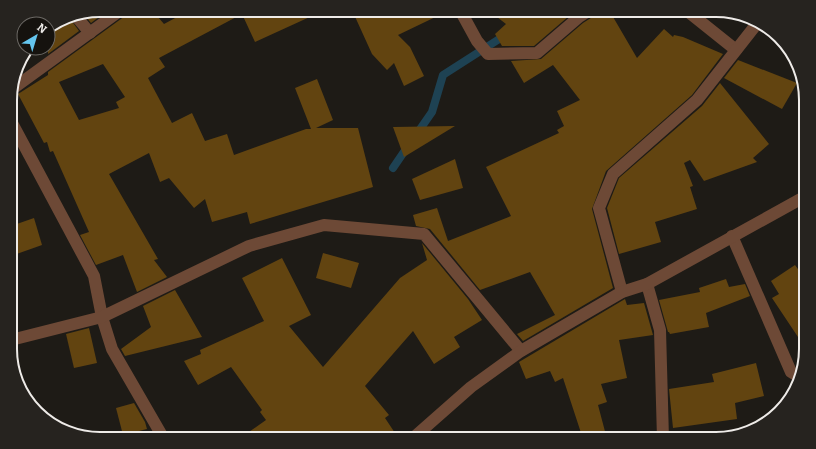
<svg xmlns="http://www.w3.org/2000/svg" width="816" height="449" font-family="Bitter,serif">
<style>
.lines{fill:none;stroke-linecap:round;stroke-linejoin:round}
.stream{stroke:#1e4253;stroke-width:8}
.building{fill:#624410;fill-rule:evenodd}
.service{stroke:#6d4936;stroke-width:12}
.minor{stroke:#6d4936;stroke-width:12}
.rim{fill:none;stroke:#eeebe8;stroke-width:2}
</style>
<rect width="100%" height="100%" fill="#1e1b16"/>
<g class="lines">
<g class="stream">
<path d="M416 135 432 112 443 75 507 34"/>
<path d="M393 168 408 146"/>
</g>
</g>
<g class="building">
<path d="M100 10H108L91 23 83 13Z"/>
<path d="M128 10H152L164 24 190 10H325L255 42 242 14 159 58 165 67 148 78 172 123 192 113 205 141 227 134 234 155 306 129H311L295 88 317 79 333 120 316 128H358L373 187 250 224 247 212 212 222 205 199 194 208 169 178 160 182 149 153 109 174 158 259 154 260 167 277 137 292 123 255 96 265 80 235 89 232 53 151 50 152 47 142 44 143 18 94 48 75V72L125 16ZM103 64 125 97 116 102 119 108 79 120 59 82Z"/>
<path d="M352 10H450L398 35 410 47 424 76 404 86 394 63 387 70 372 54Z"/>
<path d="M488 10H576L534 46H502L495 34 506 24Z"/>
<path d="M597 10H609L637 58 664 29 673 37 674 35 683 37 723 54 692 95 606 171 592 209 613 288 523 341 517 334 555 315 530 272 480 290 430 229 416 226 413 215 437 208 448 241 511 216 486 167 559 133 557 130 564 126 557 111 580 100 553 65 524 83 511 61 541 59 583 23 594 16Z"/>
<path d="M68 16 79 31 48 54V28Z"/>
<path d="M738 60 797 83 782 109 724 78Z"/>
<path d="M720 83 769 144 753 158 757 162 704 181 690 160 684 163 693 186 690 187 697 209 655 222 661 242 619 254 607 208 619 178 702 106Z"/>
<path d="M455 126 404 157 393 127Z"/>
<path d="M455 159 463 188 420 200 412 179Z"/>
<path d="M34 218 42 245 11 256V226Z"/>
<path d="M422 243 468 299 482 320 454 337 460 347 434 364 413 331 365 386 389 415 385 418 399 439H239L266 420 260 412 262 410 231 367 198 385 184 361 201 354 200 350 264 321 242 278 282 258 311 315 289 326 323 367 400 278 427 260Z"/>
<path d="M323 253 359 263 351 288 316 278Z"/>
<path d="M795 265 806 280V349L772 298 779 294 771 281Z"/>
<path d="M726 279 729 287 745 284 750 296 706 313 709 327 670 334 669 332H668L659 300 700 292 699 288Z"/>
<path d="M175 290 202 337 125 356 121 349 151 327 143 306Z"/>
<path d="M625 299 627 305 644 303 653 335 619 340 627 378 601 384 607 402 598 405 607 439H583L563 378 555 382 550 371 526 379 519 362Z"/>
<path d="M89 328 97 363 74 368 66 334Z"/>
<path d="M756 363 764 396 735 403 737 419 673 428 669 389 714 382 712 374Z"/>
<path d="M134 403 145 422 147 429 123 435 116 408Z"/>
</g>
<g class="lines">
<g class="service">
<path d="M460 10 477 41 488 54 537 53 579 17 590 10"/>
<path d="M686 10 736 50"/>
<path d="M75 15 90 33"/>
<path d="M732 236 791 372 799 377"/>
</g>
<g class="minor">
<path d="M11 90 121 10"/>
<path d="M11 121 94 276 102 317 112 349 164 439"/>
<path d="M647 284 660 330 663 439"/>
<path d="M622 292 599 208 613 174 697 100 759 21"/>
<path d="M11 340 102 317 249 246 324 225 424 234 521 351"/>
<path d="M412 439 471 387 521 351 622 292 647 284 806 196"/>
</g>
</g>
<path d="M0 0H816V449H0ZM100 17H716A83 83 0 0 1 799 100V349A83 83 0 0 1 716 432H100A83 83 0 0 1 17 349V100A83 83 0 0 1 100 17Z" fill="#26231f" fill-rule="evenodd"/>
<path class="rim" d="M100 17H716A83 83 0 0 1 799 100V349A83 83 0 0 1 716 432H100A83 83 0 0 1 17 349V100A83 83 0 0 1 100 17Z"/>
<g transform="translate(36 36) rotate(38)"><circle r="19" fill="#15120e" stroke="#6c6965"/>
<path d="M0-3L7 15L0 10L-7 15Z" fill="#64c5ee"/>
<text y="-6" font-size="11" font-weight="bold" text-anchor="middle" fill="#eeebe8">N</text>
</g>
</svg>
